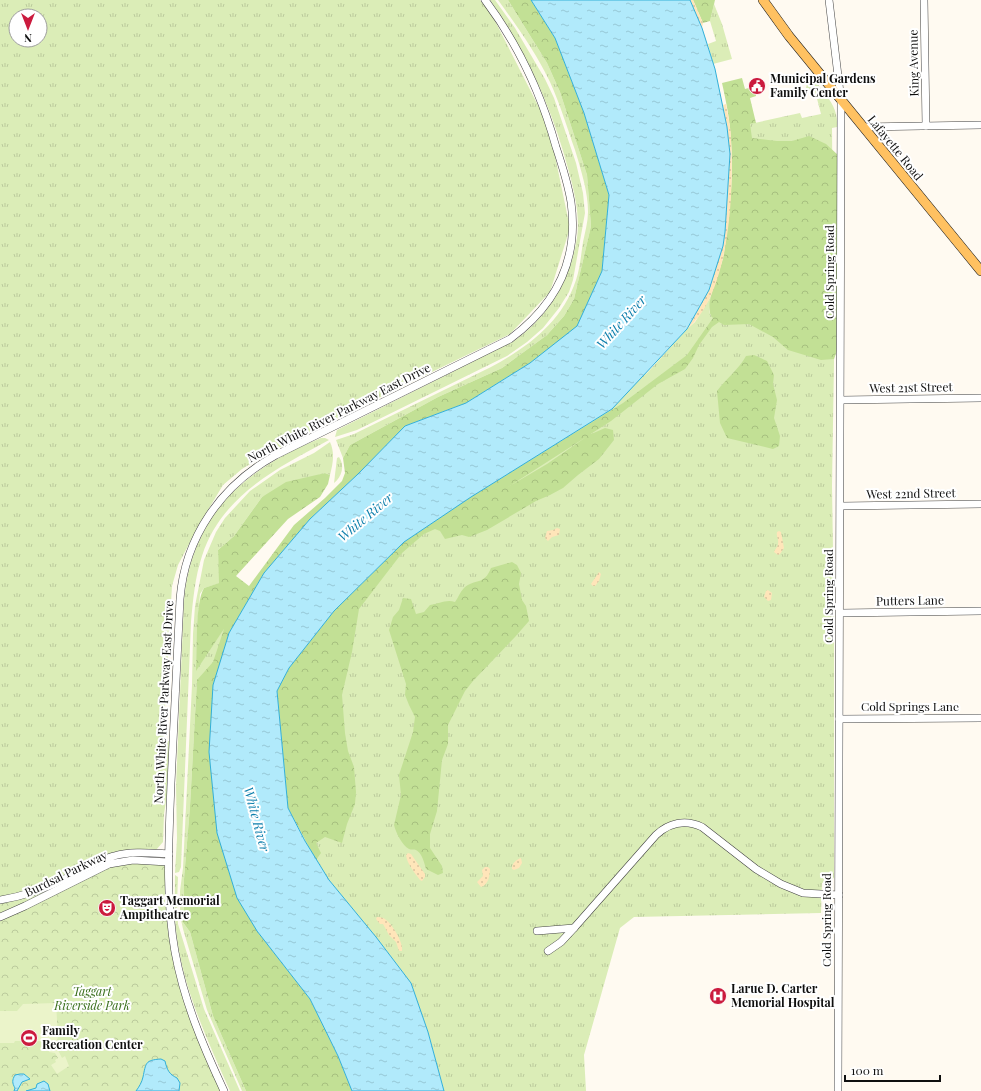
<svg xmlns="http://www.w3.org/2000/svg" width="981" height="1091" font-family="'Playfair Display',serif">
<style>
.grass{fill:url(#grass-tufts);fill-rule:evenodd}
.forest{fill:url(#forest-crowns)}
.sand{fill:url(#sand-dots)}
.park{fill:url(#park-crowns)}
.pitch{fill:#ebf4ca}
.water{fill:url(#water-ripples);stroke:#32afd8}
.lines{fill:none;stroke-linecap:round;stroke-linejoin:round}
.minor-casing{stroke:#424242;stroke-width:8}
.major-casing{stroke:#202020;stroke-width:10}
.minor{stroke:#fff;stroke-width:7}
.major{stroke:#ffc161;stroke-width:9}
.labels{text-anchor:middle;stroke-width:4;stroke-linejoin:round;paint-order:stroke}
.street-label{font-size:12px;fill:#0f0f0f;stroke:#fff}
.poi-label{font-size:12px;font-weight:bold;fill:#0f0f0f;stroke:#fff;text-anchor:start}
.park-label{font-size:12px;font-style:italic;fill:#376d19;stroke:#fff}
.water-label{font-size:13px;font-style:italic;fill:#0d7fac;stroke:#fff}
</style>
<defs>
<pattern id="grass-tufts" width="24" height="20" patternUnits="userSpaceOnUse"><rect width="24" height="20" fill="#dbedb7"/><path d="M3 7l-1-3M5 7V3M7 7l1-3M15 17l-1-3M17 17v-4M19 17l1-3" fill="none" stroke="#bbca9c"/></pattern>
<pattern id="forest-crowns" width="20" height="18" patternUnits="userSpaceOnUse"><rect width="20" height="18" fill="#c2e095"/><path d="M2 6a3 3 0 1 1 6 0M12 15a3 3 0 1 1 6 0" fill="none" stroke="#a6bf7f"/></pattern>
<pattern id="sand-dots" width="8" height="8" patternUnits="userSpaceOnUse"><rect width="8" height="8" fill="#ffe5b9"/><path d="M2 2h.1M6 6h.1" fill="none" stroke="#d9c39e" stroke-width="1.8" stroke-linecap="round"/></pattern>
<pattern id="park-crowns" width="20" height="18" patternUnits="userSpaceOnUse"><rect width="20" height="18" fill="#dbedb7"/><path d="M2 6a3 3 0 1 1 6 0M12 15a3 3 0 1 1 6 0" fill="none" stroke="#bbca9c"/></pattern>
<pattern id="water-ripples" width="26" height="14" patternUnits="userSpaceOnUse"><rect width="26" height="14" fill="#b1eafb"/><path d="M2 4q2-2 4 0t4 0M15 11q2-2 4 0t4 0" fill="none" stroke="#97c8d6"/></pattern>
</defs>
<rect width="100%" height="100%" fill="#fffaf1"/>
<g class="grass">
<path d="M0 0H480L492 15 549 127 570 228 550 292 510 334 323 425 265 455 242 469 223 485 199 525 178 565 172 586 163 741H169V782L164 814 163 842 156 850 152 851 125 852 48 885 0 898ZM16 16H40V40H16Z"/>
<path d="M490 0H495L515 28 545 79 554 98 576 163 583 193 585 213 573 280 569 292 559 308 543 328 527 342 507 356 357 430 335 437 337 430 514 341C549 316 570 281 577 238 580 216 575 194 569 172 553 110 527 52 490 0Z"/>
<path d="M498 0H508L547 63 560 92 587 175 591 226 574 299 564 316 547 335 502 368 438 397 350 445 343 458 336 440 354 434 491 367C528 347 562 322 576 280 580 268 581 255 583 242 585 232 588 222 588 212 588 192 581 170 575 150 567 127 560 104 550 82 536 53 517 26 498 0Z"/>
<path d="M714 4 722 24 732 59 713 64 708 44 716 41 710 21Z"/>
<path d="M815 81C818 84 820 88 823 91 832 103 838 111 837 127L832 128 834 362 832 486 834 614V878L822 883 821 913 634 917 620 928 584 1055 586 1091H444L428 1032 411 983 376 937 329 880 305 841 320 652 404 542 647 373 687 329 695 322 711 296 709 311 711 316 750 124 800 113 802 118 821 114 815 91 810 92 806 88 807 84 810 82Z"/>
<path d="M321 438H325L329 440C277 468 221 496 202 556 195 577 193 600 191 622L181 867 179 872 175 873 177 838 176 786 184 601C192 515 244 469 321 438Z"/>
<path d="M330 442C335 453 333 463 330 475L325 473 312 477 262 497 234 536 218 550 220 583 204 588 200 594 197 627 196 670 225 627 222 657 197 681 190 806 184 879V910L182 921 190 932 213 1016 246 1091H242L207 1010 183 929 180 915V891L183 868 192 685 193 634 195 606 204 560 216 532 225 518 250 491 280 470 314 453Z"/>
<path d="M339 457C345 465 342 477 334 483L337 458Z"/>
<path d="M175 875 178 877 177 904 178 924 204 1009 240 1091H230C207 1039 182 987 176 930 174 912 175 893 175 875Z"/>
</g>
<g class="forest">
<path d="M508 0H531L555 38 584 113 609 195 602 271 577 327 530 363 466 403 405 426 358 474 310 519 264 573 229 633 257 931 310 999 338 1056 352 1091H246L213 1016 190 932 182 921 184 910V879L190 806 197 680 213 662 224 629 196 671C197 651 195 603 204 588L219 583 218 550 234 536 262 497 286 482 325 473 330 475 328 484 320 497 288 519 236 576 249 586 294 525 325 498 342 481 345 473 343 458 350 445 438 397 502 368 547 335 564 316 574 299 591 226 587 175 560 92 547 63Z"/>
<path d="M693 0H715L710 21 703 23Z"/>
<path d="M742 78 745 89 756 86 758 94H756V96L750 98 756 123 750 124 752 138 777 141H792L809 136 826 144 838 155V348L834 359 821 360 788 350 773 337 749 324 724 325 719 322 712 327 699 345 693 358 685 369 658 384 611 421 508 487 547 464 589 435 605 428 613 430 614 440 599 459 578 475 563 488 550 495 536 501 487 530 469 537 462 535 445 539 440 531 435 529 424 534 402 553 359 609 352 652 342 695 345 733 348 751 354 767 356 792 355 804 347 824 342 843 325 837 316 843 321 853 316 860 288 808 277 691 289 668 334 611 404 542 471 497 623 403 687 355 713 318C701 309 722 268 724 255 729 217 734 178 731 140 730 120 726 101 722 83Z"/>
<path d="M754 355 767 361 774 375 773 384 777 400 774 418 780 436 779 446 773 449 727 438 720 423 717 391C726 379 739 369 746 356Z"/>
<path d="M512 562 517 565 521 573 519 584 522 600 526 606 529 621 515 637 473 681 465 691 448 725V744L442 760 437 811 430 834V848L442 866 443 873 438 875 426 869C424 862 422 853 416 850 414 849 411 850 409 849 402 845 396 833 394 825L401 795 399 775 413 732 415 717 409 705 405 695 406 684 389 630 393 617 399 610 403 598 411 599 416 614 424 612 430 605C439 604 446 599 455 602 458 598 460 592 464 588 475 578 484 586 491 568Z"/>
</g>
<g class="sand">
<path d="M690 0H693L703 23 702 28Z"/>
<path d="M726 104C728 116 731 128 731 140 734 192 730 294 687 329L695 316 723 246 725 232 730 154 727 127 723 105Z"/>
<path d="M557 528 560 529 559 535 552 537 548 541 545 538 547 531 553 530Z"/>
<path d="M779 531 781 532 784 548 780 554 778 555 774 552C775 549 778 547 778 544 779 539 776 537 777 532Z"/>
<path d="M599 572 601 574 599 581 595 586H593L591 584Z"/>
<path d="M768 590 772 593 771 600 768 601 764 597 766 591Z"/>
<path d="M408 853 411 854 425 874V877L422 881 420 880C415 873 407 864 406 855Z"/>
<path d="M521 858 522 863 519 868 514 870 512 869C511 864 517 859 521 858Z"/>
<path d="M485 867H488L490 869C490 876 488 885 481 887L477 882 483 876 482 870Z"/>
<path d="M377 917C379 917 381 917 383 918 391 921 404 943 402 951H399L396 942 389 935 383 924H380L376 919Z"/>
</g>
<path class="park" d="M113 860 164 861 169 907 181 979 223 1091H0V901Z"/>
<path class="pitch" d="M56 1003 58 1036 57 1048 62 1058 65 1056 69 1066 57 1074 51 1065 56 1062 55 1060 58 1058 55 1053 49 1052 48 1041H15L14 1043H0V1011H17L23 1004Z"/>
<g class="water">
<path d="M531 0H690L702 28 715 69 727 127 730 154 725 232 723 246 709 290 687 329 612 409 471 497 404 542 334 611 289 668 277 691 288 808 305 841 329 880 376 937 411 983 428 1032 444 1091H352L338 1056 310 999 257 931 237 898 217 833 209 752 213 685 229 633 264 573 310 519 358 474 405 426 466 403 530 363 577 326 602 271 609 195 584 113 555 38Z"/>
<path d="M161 1059 165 1061C167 1070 169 1074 177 1078L180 1083 179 1091H136C139 1087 142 1082 143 1077 146 1063 145 1060 161 1059Z"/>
<path d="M20 1074H24L30 1079 22 1082 17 1091H14L15 1088C12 1083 12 1080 15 1075Z"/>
<path d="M44 1081 48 1084 50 1091H26L36 1088 37 1084Z"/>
</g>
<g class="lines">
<g class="minor-casing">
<g id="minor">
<path d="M829 0 841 101 838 1091"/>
<path d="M924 0 926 126"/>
<path d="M863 127 981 125"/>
<path d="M841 400 981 398"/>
<path d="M841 506 981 504"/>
<path d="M840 613 981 611"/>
<path d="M839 719 981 718"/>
<path d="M0 900C25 896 47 888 69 877 84 870 98 860 114 856 131 851 150 853 169 854"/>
<path d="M0 917 25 906 109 864 133 860 168 862"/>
<path d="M537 931 574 928 656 835C669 823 685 819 702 827L756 869 781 884 803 893 839 895"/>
<path d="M548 951 561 942 574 928"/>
<path d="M224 1091C203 1046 184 1001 175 952 165 896 169 840 171 783 174 722 177 660 180 599 185 537 221 485 276 455L510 339C556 305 579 260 571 202 568 184 562 165 556 147 541 93 518 44 485 0"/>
</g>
</g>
<g class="major-casing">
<path id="major" d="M763 0 789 36 981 271"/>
</g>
<use href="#minor" class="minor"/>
<use href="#major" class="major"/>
</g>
<defs>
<g id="civic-disc" transform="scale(0.9)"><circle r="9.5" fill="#cb1b3e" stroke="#fff"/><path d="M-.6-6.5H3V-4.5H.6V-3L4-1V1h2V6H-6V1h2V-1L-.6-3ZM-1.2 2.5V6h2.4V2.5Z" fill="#fff"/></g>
<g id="theatre-disc" transform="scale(0.9)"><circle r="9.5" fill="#cb1b3e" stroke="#fff"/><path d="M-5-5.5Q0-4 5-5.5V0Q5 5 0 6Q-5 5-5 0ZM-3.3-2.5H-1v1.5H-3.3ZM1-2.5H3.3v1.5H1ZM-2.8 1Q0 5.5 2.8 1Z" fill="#fff"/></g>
<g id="hospital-disc" transform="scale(0.9)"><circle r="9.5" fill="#cb1b3e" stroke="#fff"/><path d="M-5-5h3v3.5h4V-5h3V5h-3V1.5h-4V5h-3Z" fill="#fff"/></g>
<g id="stadium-disc" transform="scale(0.9)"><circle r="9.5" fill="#cb1b3e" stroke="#fff"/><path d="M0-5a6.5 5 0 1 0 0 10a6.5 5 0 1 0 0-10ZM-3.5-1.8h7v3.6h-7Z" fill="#fff"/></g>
</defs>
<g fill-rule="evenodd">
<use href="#civic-disc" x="757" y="86"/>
<use href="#theatre-disc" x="107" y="908"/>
<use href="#hospital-disc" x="718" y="996"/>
<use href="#stadium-disc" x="29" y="1038"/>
</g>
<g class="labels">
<g class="street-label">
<text transform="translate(914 63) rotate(-91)" y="4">King Avenue</text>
<text transform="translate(895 148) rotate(51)" y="4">Lafayette Road</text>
<text transform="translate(830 272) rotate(-90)" y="4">Cold Spring Road</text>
<text transform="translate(911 388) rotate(-1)" y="4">West 21st Street</text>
<text transform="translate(339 413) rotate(-27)" y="4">North White River Parkway East Drive</text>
<text transform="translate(911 494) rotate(-1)" y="4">West 22nd Street</text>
<text transform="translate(829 596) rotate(-90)" y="4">Cold Spring Road</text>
<text transform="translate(910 601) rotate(-1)" y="4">Putters Lane</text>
<text transform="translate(164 702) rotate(-87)" y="4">North White River Parkway East Drive</text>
<text x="910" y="711">Cold Springs Lane</text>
<text transform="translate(66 874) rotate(-26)" y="4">Burdsal Parkway</text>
<text transform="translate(827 920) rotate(-90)" y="4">Cold Spring Road</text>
</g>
<g class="poi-label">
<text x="770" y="83">Municipal Gardens<tspan x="770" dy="14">Family Center</tspan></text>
<text x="120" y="905">Taggart Memorial<tspan x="120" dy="14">Ampitheatre</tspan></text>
<text x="731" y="993">Larue D. Carter<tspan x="731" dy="14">Memorial Hospital</tspan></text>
<text x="42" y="1035">Family<tspan x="42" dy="14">Recreation Center</tspan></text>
</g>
<g class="park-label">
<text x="92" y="996">Taggart<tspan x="92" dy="14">Riverside Park</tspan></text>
</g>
<g class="water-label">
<text transform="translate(621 322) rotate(-48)" y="5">White River</text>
<text transform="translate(365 517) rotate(-40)" y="5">White River</text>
<text transform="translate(257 819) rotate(75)" y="5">White River</text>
</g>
</g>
<g transform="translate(28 28) rotate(180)"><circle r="19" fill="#ffffff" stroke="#9f9f9f"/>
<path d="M0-3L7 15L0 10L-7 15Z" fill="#cb1b3e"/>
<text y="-6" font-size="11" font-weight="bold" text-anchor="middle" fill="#0f0f0f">N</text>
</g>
<path d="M845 1075v6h95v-6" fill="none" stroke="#0f0f0f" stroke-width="2"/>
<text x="851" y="1075" font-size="12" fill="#0f0f0f" stroke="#ffffff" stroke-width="3" paint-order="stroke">100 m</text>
</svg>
